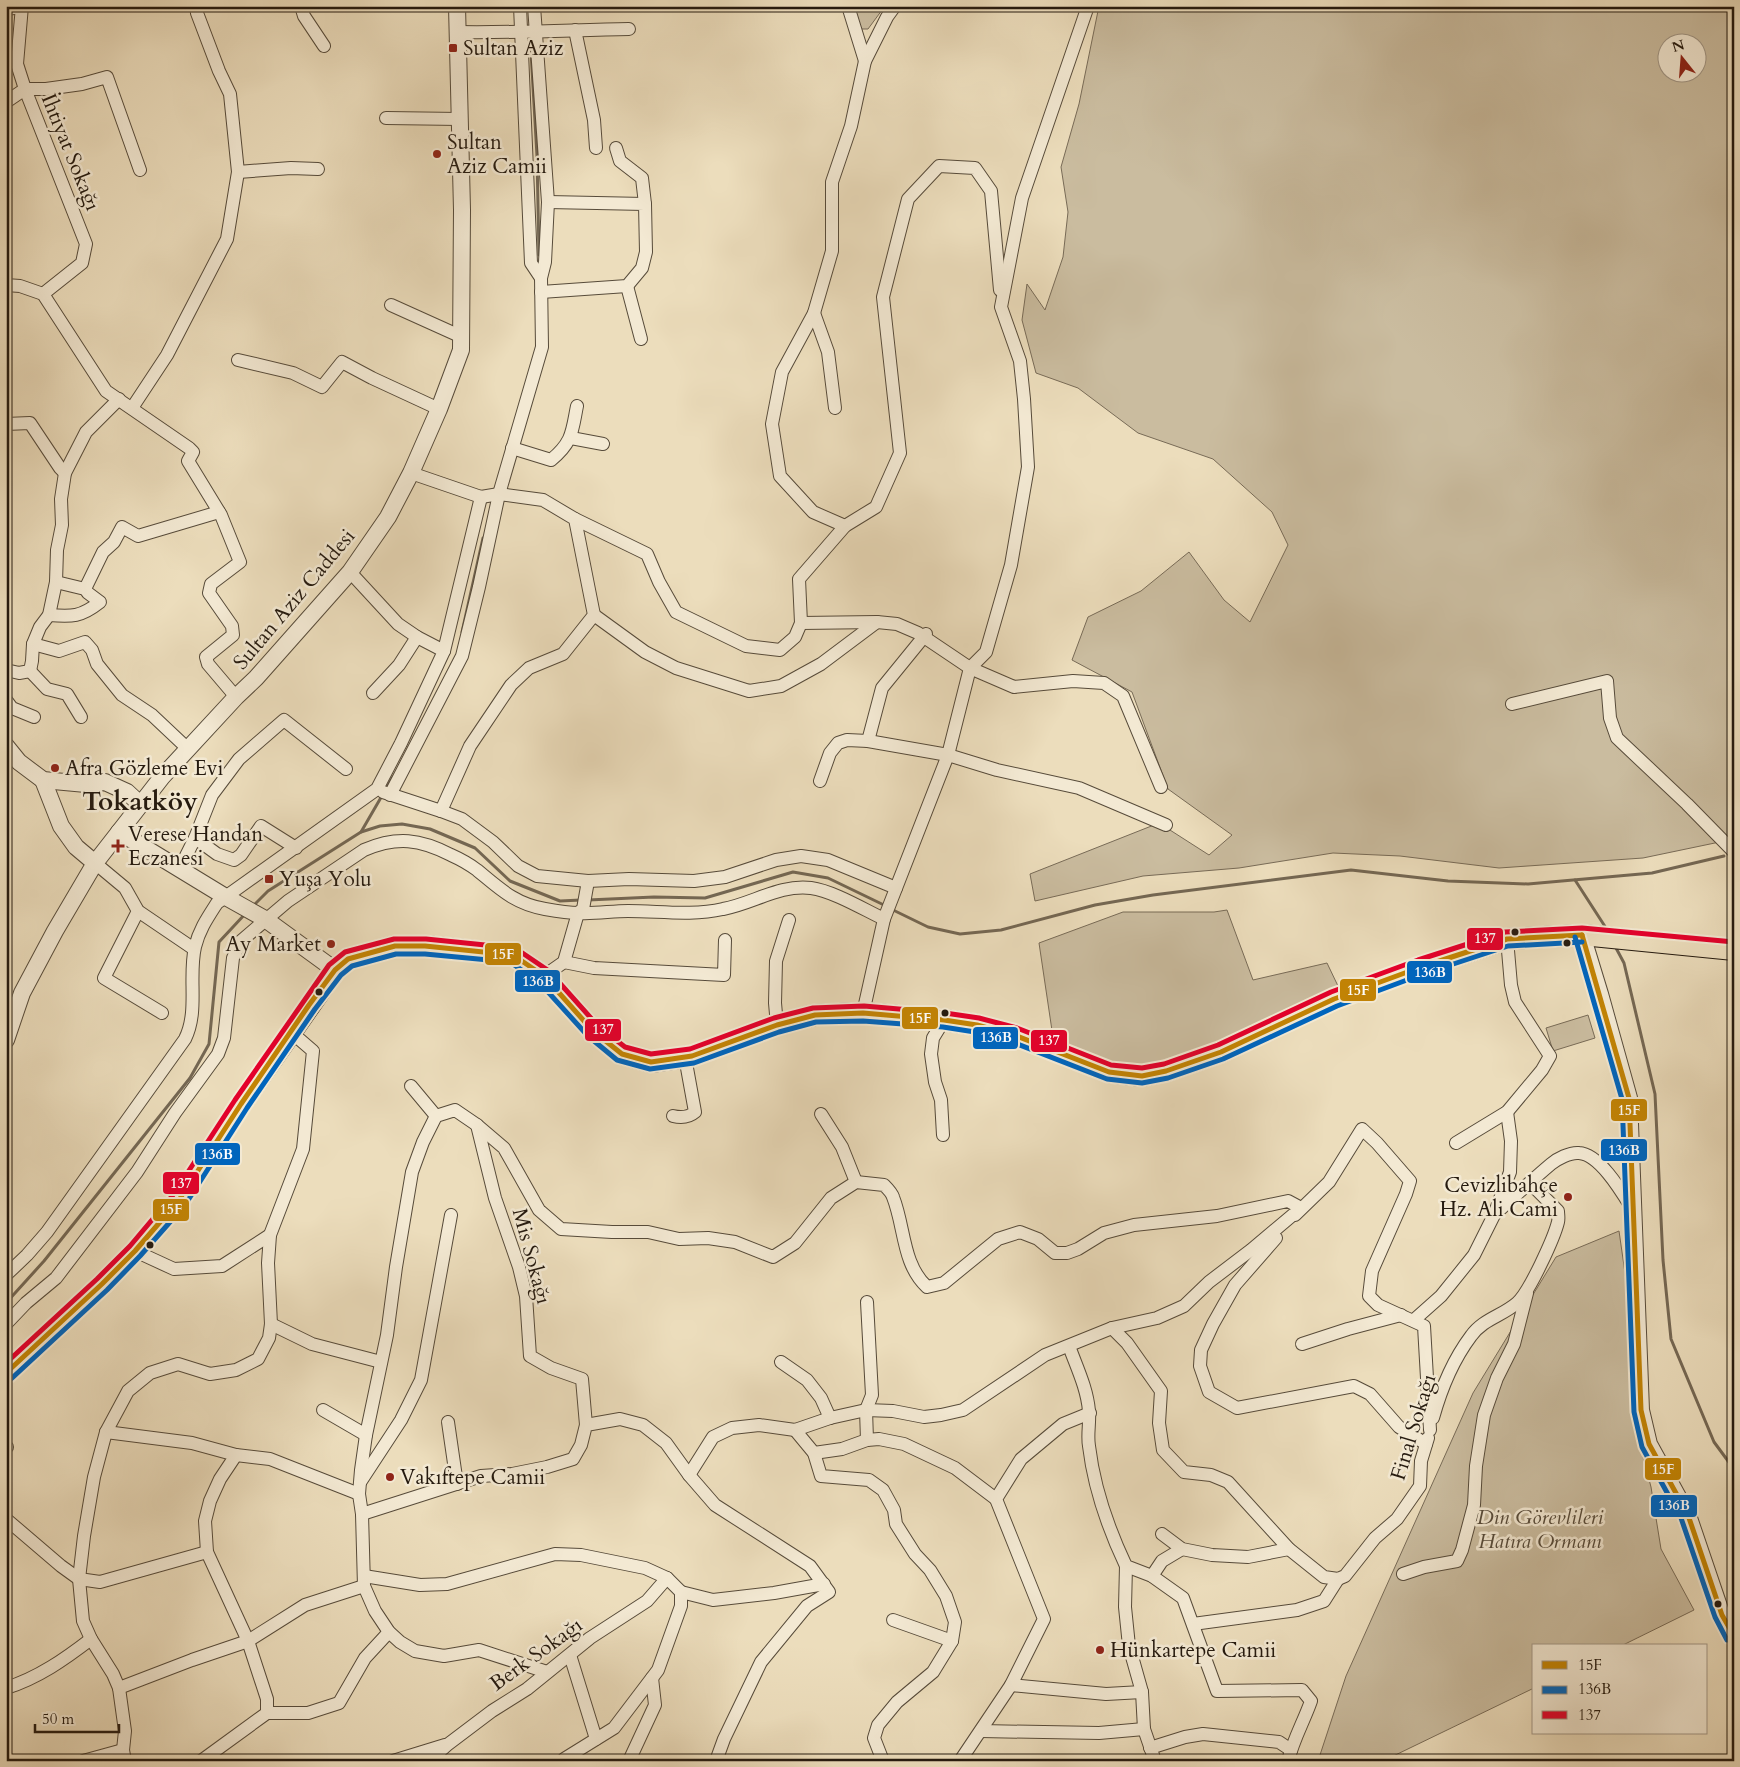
<svg xmlns="http://www.w3.org/2000/svg" width="1740" height="1767" font-family="Cardo,serif">
<style>
.green{fill:#cabc9f;stroke:#786b57;fill-rule:evenodd}
.lines{fill:none;stroke-linecap:round;stroke-linejoin:round}
.stream{stroke:#746753;stroke-width:3}
.minor-casing{stroke:#574b3a;stroke-width:14}
.tertiary-casing{stroke:#574b3a;stroke-width:18}
.primary-casing{stroke:#251a0f;stroke-width:22}
.minor{stroke:#f3e9d3;stroke-width:12}
.tertiary{stroke:#f3e9d3;stroke-width:16}
.primary{stroke:#ecddbc;stroke-width:20}
.bus-1-casing{stroke:#f3e9d3;stroke-width:9}
.bus-2-casing{stroke:#f3e9d3;stroke-width:9}
.bus-3-casing{stroke:#f3e9d3;stroke-width:9}
.bus-1{stroke:#c28304;stroke-width:5}
.bus-2{stroke:#0065bd;stroke-width:5}
.bus-3{stroke:#e4002b;stroke-width:5}
.poi-dot{fill:#8f2418;stroke:#f3e9d3;stroke-width:2}
.bus-dot{fill:#251a0f;stroke:#f3e9d3;stroke-width:2}
.labels{text-anchor:middle;stroke-width:5;stroke-linejoin:round;paint-order:stroke}
.poi-label{font-size:21px;fill:#251a0f;stroke:#f3e9d3;text-anchor:start}
.street-label{font-size:21px;fill:#251a0f;stroke:#f3e9d3}
.park-label{font-size:21px;font-style:italic;fill:#574b3a;stroke:#f3e9d3}
.district-label{font-size:26px;font-weight:bold;fill:#251a0f;stroke:#f3e9d3}
.line-badge{stroke:#f3e9d3;stroke-width:2}
.badge-label{font-size:14px;text-anchor:middle;font-weight:bold;fill:#fff}
</style>
<rect width="100%" height="100%" fill="#ecddbc"/>
<filter id="stains"><feTurbulence type="fractalNoise" baseFrequency=".004" numOctaves="4"/><feColorMatrix values="0 0 0 0 .2 0 0 0 0 .09 0 0 0 0 .02 0 0 0 .5 -.17"/></filter>
<radialGradient id="worn" r=".72"><stop offset=".6" stop-color="#630" stop-opacity="0"/><stop offset="1" stop-color="#630" stop-opacity=".3"/></radialGradient>
<g class="green">
<path d="M847 6H885L868 29H856Z"/>
<path d="M1099 6H1734V839L1643 858 1499 868 1400 856 1333 853 1239 868 1143 876 1035 901 1030 874 1159 823 1209 855 1232 835 1168 789 1132 692 1072 660 1088 617 1141 591 1189 552 1224 600 1250 622 1288 545 1272 512 1213 459 1138 433 1078 388 1036 373 1022 320 1027 284 1045 310 1063 257 1068 212 1061 167 1079 104ZM1668 42H1698V72H1668Z"/>
<path d="M1227 910 1253 980 1327 963 1338 986 1244 1035 1157 1069H1116L1054 1044 1039 943 1123 912H1214Z"/>
<path d="M1588 1015 1595 1038 1553 1051 1546 1028Z"/>
<path d="M1619 1231 1627 1287 1629 1354 1634 1423 1651 1487 1661 1549 1694 1610 1621 1646H1534V1688L1383 1761H1318L1346 1676 1473 1393 1556 1257Z"/>
</g>
<g class="lines">
<g class="stream">
<path d="M530 34 537 156 539 255"/>
<path d="M462 632 483 538"/>
<path d="M386 789 393 777"/>
<path d="M361 832 380 826 402 824 430 829 475 848 510 881 560 901 581 900"/>
<path d="M1575 880 1606 928"/>
<path d="M588 900 654 897 705 898 793 872 828 878 886 906"/>
<path d="M252 907 268 891 361 832 383 794"/>
<path d="M891 909 928 927 960 934 1001 930 1095 905 1153 895 1351 870 1448 881 1528 884 1652 873 1724 856"/>
<path d="M1616 948 1624 963 1655 1094 1663 1260 1671 1339 1714 1442 1731 1465"/>
<path d="M6 1303 44 1261 190 1078 209 1044 219 942 246 913"/>
</g>
<g class="minor-casing">
<g id="minor">
<path d="M22 6 17 64 25 89 86 244 82 263 43 294"/>
<path d="M301 6 304 16 324 46"/>
<path d="M520 6 531 263 541 278"/>
<path d="M848 6 865 61"/>
<path d="M6 9 22 7"/>
<path d="M575 30 594 120 596 148"/>
<path d="M457 32C515 33 572 30 629 29"/>
<path d="M6 102 25 89H46L82 84 107 77 140 170"/>
<path d="M386 118 460 119"/>
<path d="M616 148 620 161 642 178 645 204"/>
<path d="M238 172 291 168 318 169"/>
<path d="M6 285 20 286 43 294 106 391 189 448 193 452 188 461 221 515 240 562 211 584 209 593 232 626 233 635 206 657 208 664 236 697"/>
<path d="M627 286 641 339"/>
<path d="M541 292 627 286 642 268 646 252 645 204 548 202"/>
<path d="M391 305 462 337"/>
<path d="M814 313 828 352 835 408"/>
<path d="M238 360 293 373 322 387 342 362 372 378 439 409"/>
<path d="M132 408 167 355 227 239 238 172 230 94 219 71 197 13 196 6"/>
<path d="M6 424 30 423 60 468 65 473"/>
<path d="M571 438 603 444"/>
<path d="M512 448 551 460C573 442 572 431 577 406"/>
<path d="M411 473 481 497 499 494 543 500 575 519 594 615 563 654 529 668 511 685 470 746 441 811"/>
<path d="M575 519 647 554 659 582 676 612 746 646 780 650 795 637 801 623 799 579 845 526 876 507 900 453 883 297 908 199 939 166 975 168 991 191 1000 290"/>
<path d="M845 526 813 512 780 476 772 424 782 372 814 313 832 251V182L851 126 865 61 887 17 895 6"/>
<path d="M350 572 398 624 417 637 399 665 373 693"/>
<path d="M85 589 103 552 114 542 122 527 138 536 219 512"/>
<path d="M49 615C72 617 81 617 100 602L88 593 85 589 56 582"/>
<path d="M594 615 645 652 676 668 749 691 781 686 821 664 877 622"/>
<path d="M801 623 877 622 897 624 918 633 970 668 1014 687 1073 681 1104 683 1123 696 1161 787"/>
<path d="M417 637 444 651"/>
<path d="M33 644 59 651 85 642 92 650 97 664 122 695 152 715 187 748"/>
<path d="M6 670 19 673 30 671 32 661 33 644 40 627 49 615 56 582 57 550 62 525 61 499 65 473 86 432 119 399"/>
<path d="M30 671 47 689 67 694 81 717"/>
<path d="M6 700 12 708 34 717"/>
<path d="M1512 704 1607 681 1610 718 1617 738 1687 804 1734 852"/>
<path d="M868 741 882 688 926 634"/>
<path d="M820 781 830 753 838 743 847 740 868 741 948 755 997 770 1079 788 1166 825"/>
<path d="M383 792 441 811 462 819 493 842 518 866 537 876 588 881 629 879 694 881 725 877 776 860 801 856 828 860 896 888"/>
<path d="M390 795 462 656 479 587 499 494 542 347 541 278 545 262 548 202 534 6"/>
<path d="M195 838 217 854 234 860 241 855 261 826 296 848"/>
<path d="M95 863 125 888 138 911 194 949"/>
<path d="M180 868 195 838 212 795 239 759 284 720 346 769"/>
<path d="M138 911 104 978 162 1013"/>
<path d="M564 962 594 968 724 975 725 940"/>
<path d="M544 976 564 962 578 913 583 909 588 881"/>
<path d="M863 1013 884 919 948 755 970 668 986 652 1011 565 1028 467 1024 399 1020 361 1001 307 1022 198 1088 6"/>
<path d="M777 1025 775 1003 776 961 789 920"/>
<path d="M411 1086 436 1116"/>
<path d="M821 1114 842 1147 856 1182"/>
<path d="M673 1116C681 1118 688 1118 695 1112L685 1057"/>
<path d="M477 1125 495 1198 519 1267 526 1296 530 1356 551 1368 582 1379 586 1425"/>
<path d="M943 1135 941 1100 935 1082 931 1054 933 1038 944 1020"/>
<path d="M1456 1143 1507 1112 1542 1070 1550 1056 1515 1002 1511 985 1507 939"/>
<path d="M1496 1213C1514 1197 1532 1180 1551 1164 1557 1159 1570 1152 1579 1153 1600 1154 1623 1194 1633 1210"/>
<path d="M1295 1215 1329 1182 1362 1129 1377 1143 1410 1181 1406 1194 1372 1271 1369 1296 1378 1305 1424 1326 1430 1430"/>
<path d="M1276 1238 1235 1285 1213 1324 1201 1350 1200 1366 1209 1392 1237 1408 1354 1386 1370 1394 1399 1427 1426 1444"/>
<path d="M135 1251 174 1269 222 1266 270 1235"/>
<path d="M6 1275 27 1255 47 1232 185 1039C199 1011 188 977 195 947 199 930 208 917 217 903L377 789 401 743 444 651 481 497"/>
<path d="M867 1302 872 1395 866 1410 867 1440"/>
<path d="M1414 1320 1441 1296 1474 1255 1494 1215 1510 1172 1511 1141 1507 1112"/>
<path d="M6 1324 26 1303 56 1278 137 1172 175 1113 218 1054 224 1038 233 958 241 941 288 901 364 850C397 836 420 839 451 855 460 859 469 864 477 870 500 889 515 904 545 909 556 911 568 913 579 913 595 914 612 911 628 911 660 911 691 916 723 909 752 904 780 884 811 888 833 891 863 909 884 919"/>
<path d="M271 1324 312 1344 381 1362"/>
<path d="M1112 1328 1127 1343 1161 1391 1159 1423 1163 1450 1184 1472 1211 1475 1228 1482 1289 1549 1324 1577 1338 1579 1345 1576 1375 1538 1397 1519 1420 1486 1421 1461 1428 1438"/>
<path d="M1302 1344 1348 1329 1401 1315"/>
<path d="M1069 1346C1077 1368 1087 1388 1089 1411 1090 1423 1087 1435 1089 1446 1094 1488 1108 1528 1126 1566L1152 1576 1183 1598 1217 1691 1302 1690 1311 1701C1304 1721 1293 1740 1288 1761"/>
<path d="M781 1362 807 1380 821 1398 830 1418"/>
<path d="M323 1410 366 1435"/>
<path d="M1433 1418C1441 1389 1453 1360 1471 1336 1483 1319 1502 1316 1517 1303 1529 1293 1554 1238 1558 1222 1559 1218 1558 1214 1558 1211L1530 1183"/>
<path d="M448 1422 457 1484"/>
<path d="M795 1430 814 1453 821 1476 869 1480 883 1490 894 1510 896 1524 915 1554 930 1570 946 1596 955 1622 952 1641 933 1672 897 1702 878 1725 874 1738 883 1761"/>
<path d="M106 1432 192 1443 236 1455 270 1459 359 1494"/>
<path d="M6 1447H7"/>
<path d="M814 1453 842 1449 867 1440 879 1439 904 1444 955 1468 996 1499"/>
<path d="M361 1481 401 1420 421 1380 451 1215"/>
<path d="M362 1514 481 1476 512 1474 547 1467 573 1459 581 1445 586 1425 620 1419 643 1425 666 1443 689 1475 715 1505 810 1566 829 1592 807 1606 761 1662 724 1739 716 1761"/>
<path d="M6 1519 61 1566 79 1579 100 1582 207 1552"/>
<path d="M1162 1534 1182 1549 1212 1555 1248 1557 1289 1549"/>
<path d="M1126 1566 1125 1607 1129 1646 1142 1692 1144 1729 1155 1761"/>
<path d="M1403 1574 1424 1567 1457 1561 1462 1550 1474 1505 1476 1466 1484 1415 1497 1378 1514 1344 1527 1293"/>
<path d="M364 1576 420 1585 447 1584 555 1554 581 1555 645 1568 667 1578 681 1592V1606L658 1670 614 1728 564 1759 563 1761"/>
<path d="M1152 1576 1162 1561 1182 1549"/>
<path d="M681 1592 713 1600 774 1593 824 1584"/>
<path d="M893 1620 952 1641"/>
<path d="M1193 1624 1297 1610 1324 1601 1338 1579"/>
<path d="M570 1655 596 1739"/>
<path d="M547 1672 479 1650 444 1656 415 1651 400 1642 389 1632 375 1611 364 1586 362 1514 359 1494 361 1470 366 1435 387 1335 396 1267 412 1172 423 1142 436 1116 455 1110 477 1125 504 1148 539 1210 561 1229 612 1232H648L679 1239 708 1238 735 1242 773 1257 795 1243 831 1198 856 1182 884 1185C887 1188 892 1193 893 1197 905 1227 902 1264 927 1287L944 1283 998 1239 1020 1232 1038 1239 1055 1253H1067L1078 1249 1104 1233 1134 1225 1217 1216 1288 1201 1301 1208 1251 1250 1209 1282 1184 1306 1157 1318 1112 1328 1045 1355 963 1410 941 1415 924 1417 893 1411 866 1410 830 1418 795 1430 759 1425 732 1428 713 1437 689 1475"/>
<path d="M1011 1685 1106 1694 1142 1692"/>
<path d="M6 1688C38 1678 65 1659 91 1639"/>
<path d="M119 1688 192 1660 248 1641 305 1605 364 1586"/>
<path d="M267 1713H308L339 1703 365 1658 389 1632"/>
<path d="M981 1731 1099 1733 1144 1729"/>
<path d="M1150 1748 1185 1737 1203 1734 1279 1742 1291 1750"/>
<path d="M83 1761 123 1750"/>
<path d="M125 1761 123 1750 125 1731 119 1688 113 1674 91 1639 83 1621 79 1579 84 1536 94 1477 106 1432 128 1391 150 1373 178 1364 210 1374 236 1370 258 1359 269 1338 271 1324 268 1263 270 1235 303 1149 313 1051 291 1032"/>
<path d="M201 1761 267 1713V1699L248 1641 207 1552 205 1521 210 1501 220 1479 236 1455"/>
<path d="M393 1761 445 1745"/>
<path d="M429 1761 447 1745 492 1711 527 1689 590 1638 647 1601 667 1578"/>
<path d="M629 1761 655 1705 652 1678"/>
<path d="M960 1761 1011 1685 1044 1619 996 1499 1021 1459 1063 1424 1090 1413"/>
</g>
</g>
<g class="tertiary-casing">
<g id="tertiary">
<path d="M6 746 19 762 43 780 86 784 105 782 127 792 140 804"/>
<path d="M43 780 61 826 76 847 95 863"/>
<path d="M119 832 224 896 265 919 335 970"/>
<path d="M1582 935 1600 994 1629 1098 1641 1410 1649 1444 1688 1515 1722 1615 1734 1636"/>
<path d="M6 1040 22 993 55 931 95 863 162 777 236 697 256 678 350 572 388 517 411 473 439 409 461 350 462 210 457 6"/>
</g>
</g>
<g class="primary-casing">
<path id="primary" d="M6 1373 102 1284 135 1251 179 1200 241 1104 335 970 348 959 395 946H425L513 955 544 976 593 1031 622 1054 651 1062 692 1056 777 1025 799 1019 815 1015 863 1013 944 1020 977 1025 1014 1035 1109 1072 1142 1076 1166 1071 1221 1052 1334 999 1421 967 1507 939 1582 935 1734 950"/>
</g>
<use href="#minor" class="minor"/>
<use href="#tertiary" class="tertiary"/>
<use href="#primary" class="primary"/>
<g class="bus-1-casing">
<g id="bus-1">
<path d="M1582 935 1629 1098 1641 1410 1649 1444 1688 1515 1722 1615 1734 1636"/>
<path d="M6 1373 102 1284 135 1251 179 1200 241 1104 309 1005 335 970 348 959 395 946H425L513 955 544 976 593 1031 622 1054 651 1062 692 1056 777 1025 815 1015 863 1013 944 1020 977 1025 1014 1035 1109 1072 1142 1076 1166 1071 1221 1052 1334 999 1421 967 1507 939 1582 935"/>
</g>
</g>
<g class="bus-2-casing">
<g id="bus-2">
<path d="M1575 937 1622 1099 1634 1412 1642 1447 1681 1518 1715 1617 1727 1640"/>
<path d="M11 1379 107 1290 140 1256 185 1205 247 1108 315 1009 341 975 352 966 396 954H425L510 962 539 982 588 1036 617 1060 650 1069 694 1063 779 1032 816 1022 863 1021 943 1027 975 1032 1012 1042 1107 1079 1142 1083 1168 1078 1223 1059 1337 1006 1423 974 1508 946 1582 942"/>
</g>
</g>
<g class="bus-3-casing">
<path id="bus-3" d="M6 1363 97 1279 130 1246 173 1195 235 1100 329 965 345 952 394 939H426L515 948 549 971 598 1026 625 1047 651 1054 690 1049 774 1018 813 1008 864 1006 945 1013 979 1018 1017 1028 1111 1065 1142 1068 1164 1064 1218 1045 1331 992 1418 960 1505 932 1582 928 1734 942"/>
</g>
<use href="#bus-1" class="bus-1"/>
<use href="#bus-2" class="bus-2"/>
<use href="#bus-3" class="bus-3"/>
</g>
<g class="poi-dot">
<rect x="448" y="43" width="10" height="10" rx="2.5"/>
<circle cx="437" cy="154" r="5"/>
<circle cx="55" cy="768" r="5"/>
<path d="M115.5 838.5h5v5h5v5h-5v5h-5v-5h-5v-5h5z"/>
<rect x="264" y="874" width="10" height="10" rx="2.5"/>
<circle cx="331" cy="944" r="5"/>
<circle cx="1568" cy="1197" r="5"/>
<circle cx="390" cy="1477" r="5"/>
<circle cx="1100" cy="1650" r="5"/>
</g>
<g class="bus-dot">
<circle cx="1515" cy="932" r="4.5"/>
<circle cx="1567" cy="943" r="4.5"/>
<circle cx="319" cy="992" r="4.5"/>
<circle cx="945" cy="1013" r="4.5"/>
<circle cx="150" cy="1245" r="4.5"/>
<circle cx="1718" cy="1604" r="4.5"/>
</g>
<g class="labels">
<g class="poi-label">
<text x="463" y="55">Sultan Aziz</text>
<text x="447" y="149">Sultan<tspan x="447" dy="24">Aziz Camii</tspan></text>
<text x="65" y="775">Afra Gözleme Evi</text>
<text x="128" y="841">Verese Handan<tspan x="128" dy="24">Eczanesi</tspan></text>
<text x="279" y="886">Yuşa Yolu</text>
<text x="321" y="951" text-anchor="end">Ay Market</text>
<text x="1558" y="1192" text-anchor="end">Cevizlibahçe<tspan x="1558" dy="24">Hz. Ali Cami</tspan></text>
<text x="400" y="1484">Vakıftepe Camii</text>
<text x="1110" y="1657">Hünkartepe Camii</text>
</g>
<g class="street-label">
<text transform="translate(71 152) rotate(68)" y="7">İhtiyat Sokağı</text>
<text transform="translate(294 599) rotate(-50)" y="7">Sultan Aziz Caddesi</text>
<text transform="translate(532 1256) rotate(75)" y="7">Mis Sokağı</text>
<text transform="translate(1413 1427) rotate(-73)" y="7">Final Sokağı</text>
<text transform="translate(536 1654) rotate(-36)" y="7">Berk Sokağı</text>
</g>
<g class="park-label">
<text x="1540" y="1524">Din Görevlileri<tspan x="1540" dy="24">Hatıra Ormanı</tspan></text>
</g>
<g class="district-label">
<text x="140" y="810">Tokatköy</text>
</g>
</g>
<g class="line-badge">
<rect x="1466" y="927" width="38" height="24" rx="5" fill="#e4002b"/>
<rect x="484" y="942" width="38" height="24" rx="5" fill="#c28304"/>
<rect x="1406" y="960" width="47" height="24" rx="5" fill="#0065bd"/>
<rect x="514" y="969" width="47" height="24" rx="5" fill="#0065bd"/>
<rect x="1339" y="978" width="38" height="24" rx="5" fill="#c28304"/>
<rect x="901" y="1006" width="38" height="24" rx="5" fill="#c28304"/>
<rect x="584" y="1018" width="38" height="24" rx="5" fill="#e4002b"/>
<rect x="972" y="1026" width="47" height="24" rx="5" fill="#0065bd"/>
<rect x="1030" y="1029" width="38" height="24" rx="5" fill="#e4002b"/>
<rect x="1610" y="1098" width="38" height="24" rx="5" fill="#c28304"/>
<rect x="1600" y="1138" width="48" height="24" rx="5" fill="#0065bd"/>
<rect x="194" y="1142" width="47" height="24" rx="5" fill="#0065bd"/>
<rect x="162" y="1171" width="38" height="24" rx="5" fill="#e4002b"/>
<rect x="152" y="1198" width="38" height="24" rx="5" fill="#c28304"/>
<rect x="1644" y="1457" width="38" height="24" rx="5" fill="#c28304"/>
<rect x="1650" y="1494" width="48" height="24" rx="5" fill="#0065bd"/>
</g>
<g class="badge-label">
<text x="1485" y="943">137</text>
<text x="503" y="959">15F</text>
<text x="1430" y="977">136B</text>
<text x="538" y="986">136B</text>
<text x="1358" y="995">15F</text>
<text x="920" y="1023">15F</text>
<text x="603" y="1034">137</text>
<text x="996" y="1042">136B</text>
<text x="1049" y="1045">137</text>
<text x="1629" y="1115">15F</text>
<text x="1624" y="1155">136B</text>
<text x="217" y="1159">136B</text>
<text x="181" y="1188">137</text>
<text x="171" y="1214">15F</text>
<text x="1663" y="1474">15F</text>
<text x="1674" y="1510">136B</text>
</g>
<rect width="1740" height="1767" fill="none" stroke="#ecddbc" stroke-width="25"/>
<rect x="8" y="8" width="1725" height="1752" fill="none" stroke="#251a0f" stroke-width="2.5"/>
<rect x="12" y="12" width="1715" height="1742" fill="none" stroke="#251a0f"/>
<rect x="1532" y="1644" width="175" height="90" fill="#f3e9d3" stroke="#a19685"/>
<rect x="1542" y="1661" width="25" height="8" fill="#c28304" stroke="#a19685"/>
<text x="1578" y="1670" font-size="15" fill="#251a0f">15F</text>
<rect x="1542" y="1686" width="25" height="8" fill="#0065bd" stroke="#a19685"/>
<text x="1578" y="1694" font-size="15" fill="#251a0f">136B</text>
<rect x="1542" y="1711" width="25" height="8" fill="#e4002b" stroke="#a19685"/>
<text x="1578" y="1720" font-size="15" fill="#251a0f">137</text>
<g transform="translate(1682 58) rotate(343)"><circle r="24" fill="#f3e9d3" stroke="#a19685"/>
<path d="M0-4L9 19L0 12L-9 19Z" fill="#8f2418"/>
<text y="-8" font-size="14" font-weight="bold" text-anchor="middle" fill="#251a0f">N</text>
</g>
<path d="M35 1724v8h84v-8" fill="none" stroke="#251a0f" stroke-width="2.5"/>
<text x="42" y="1724" font-size="15" fill="#251a0f" stroke="#f3e9d3" stroke-width="4" paint-order="stroke">50 m</text>
<rect width="100%" height="100%" filter="url(#stains)"/>
<rect width="100%" height="100%" fill="url(#worn)"/>
</svg>
